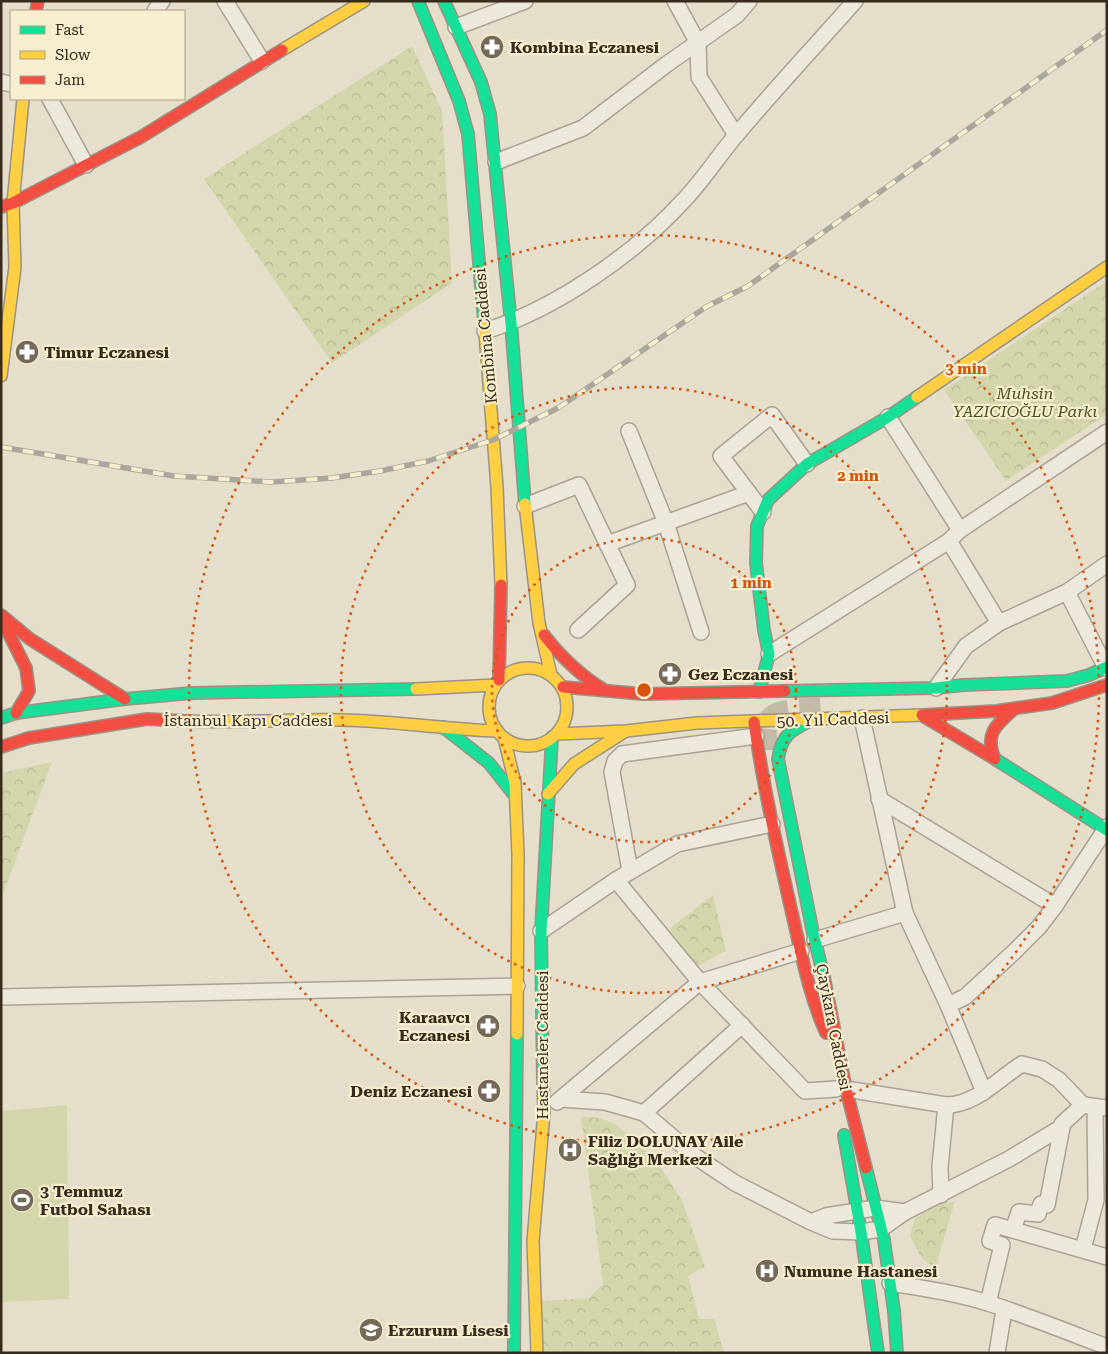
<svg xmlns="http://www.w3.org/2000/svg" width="1108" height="1354" font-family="'Roboto Serif',serif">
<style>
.forest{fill:url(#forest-crowns)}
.pitch{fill:#d3d6ab}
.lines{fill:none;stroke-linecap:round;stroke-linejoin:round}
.secondary-tunnel{stroke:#c3baa7;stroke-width:21;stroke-dasharray:21 11;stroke-linecap:butt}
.street-casing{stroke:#aaa294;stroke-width:18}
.fast-casing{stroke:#9a9284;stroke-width:14}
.slow-casing{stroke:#9a9284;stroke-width:14}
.jam-casing{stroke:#9a9284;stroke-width:14}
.street{stroke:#ede8dc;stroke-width:15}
.fast{stroke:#16e098;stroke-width:11}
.slow{stroke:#ffcf43;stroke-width:11}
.jam{stroke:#f24e42;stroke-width:11}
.rail-casing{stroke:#aba79d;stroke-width:5.5}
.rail{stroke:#f7eecf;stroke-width:4;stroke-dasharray:11;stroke-linecap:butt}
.ring{fill:none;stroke:#d6540e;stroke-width:2.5;stroke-dasharray:2.5 5}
.labels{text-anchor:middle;stroke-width:4.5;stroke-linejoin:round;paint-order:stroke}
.poi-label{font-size:16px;font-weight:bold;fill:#392b1c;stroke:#f7eecf;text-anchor:start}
.street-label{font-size:16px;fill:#392b1c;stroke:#f7eecf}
.park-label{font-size:16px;font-style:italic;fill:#465621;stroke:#f7eecf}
.centre{fill:#d6540e;stroke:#f7eecf;stroke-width:2.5}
.ring-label{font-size:15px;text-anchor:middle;font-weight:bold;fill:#d6540e;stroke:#f7eecf;stroke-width:4.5;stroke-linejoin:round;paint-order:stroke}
</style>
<defs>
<pattern id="forest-crowns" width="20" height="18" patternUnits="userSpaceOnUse" patternTransform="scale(1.25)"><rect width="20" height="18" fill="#d3d6ab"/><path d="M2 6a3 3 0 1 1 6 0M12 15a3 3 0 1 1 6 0" fill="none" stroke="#b6b893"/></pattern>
</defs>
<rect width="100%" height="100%" fill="#e5deca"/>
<g class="forest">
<path d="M412 46 442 111 452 283 332 363 204 179Z"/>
<path d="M1107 281V414L1006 481 944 390Z"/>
<path d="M52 762 1 899V773Z"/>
<path d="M713 895 726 951 698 966 669 929Z"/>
<path d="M581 1117 599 1118 614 1123 655 1159 682 1200 705 1267 688 1276 699 1319H714L724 1353H543L541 1301 589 1298 603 1284Z"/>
<path d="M955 1201 935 1269 920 1256 910 1236 915 1218 935 1205Z"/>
</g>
<path class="pitch" d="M67 1105 69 1299 1 1302V1111Z"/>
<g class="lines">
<path class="secondary-tunnel" d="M767 750C767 740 764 727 770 718 778 707 810 709 823 708"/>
<g class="street-casing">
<g id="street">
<path d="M225 1 262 61"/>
<path d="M675 1 698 43 699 77 736 135"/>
<path d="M155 11 162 1"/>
<path d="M456 27 525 1"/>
<path d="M1 82 11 84"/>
<path d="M50 99 86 165"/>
<path d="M496 162 583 128 667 64 737 15 749 1"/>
<path d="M485 331C556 309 636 253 685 199 704 179 719 155 737 134 775 89 816 45 855 1"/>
<path d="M888 417 960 530"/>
<path d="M629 431 666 523 701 632"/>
<path d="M525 506 579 485 627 585 578 630"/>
<path d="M763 512 721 456 772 415 807 464"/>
<path d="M949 541 999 623"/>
<path d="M607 544 749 493"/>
<path d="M1067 592 1106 668"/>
<path d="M769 654 949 541 960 530 1107 432"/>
<path d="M936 688 966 646 999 623 1067 592 1107 564"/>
<path d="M862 718 905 913 948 1005 984 1092"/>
<path d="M879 799 1055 906"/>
<path d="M630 871 612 772 615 761 622 754 756 736"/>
<path d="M616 880 700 982 805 1091 836 1089"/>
<path d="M541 931 616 880 677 844 772 824"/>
<path d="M815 940 905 913"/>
<path d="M1 997 517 986"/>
<path d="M948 1005 965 997 1015 951 1039 927 1055 906 1107 827"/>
<path d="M846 1089 946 1105C976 1105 998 1079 1022 1064L1042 1069 1059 1080 1083 1105"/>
<path d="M561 1099 605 1102 644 1113 696 1157 735 1183 811 1222 833 1231 861 1232 881 1229 905 1212 875 1208 826 1216 811 1222"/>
<path d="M557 1102 700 982 801 951"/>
<path d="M644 1113 742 1025"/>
<path d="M941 1195 940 1167 946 1105"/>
<path d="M905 1212 1009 1159 1062 1127V1124L1083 1105 1107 1108"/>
<path d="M1013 1230 1107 1257"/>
<path d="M1083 1249 1096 1200 1095 1107"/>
<path d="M890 1283C922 1288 956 1293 988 1303 1028 1316 1068 1332 1107 1347"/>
<path d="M988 1303 1002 1245 990 1241 995 1225 1013 1230 1019 1212 1038 1214 1041 1204 1047 1205 1062 1127"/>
<path d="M997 1353 1004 1310"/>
</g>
</g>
<g class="fast-casing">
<g id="fast">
<path d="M418 1 459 101 468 134 484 320"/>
<path d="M444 1 481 82 490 114 511 323 525 504"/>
<path d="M785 691 936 688 963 685 1067 681 1089 675 1107 667"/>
<path d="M759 692 769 654 764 630 756 563 757 526 768 500 807 464 888 417 917 397"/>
<path d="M1 718 16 713 125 699 192 693 416 689"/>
<path d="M814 719C792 730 782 733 778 759L813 933 824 977"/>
<path d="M443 727 489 763 515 796"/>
<path d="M995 759 1107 830"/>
<path d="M543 1078 541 931 552 737"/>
<path d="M844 1135 861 1232 878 1353"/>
<path d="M866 1168 884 1240 894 1311 897 1353"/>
<path d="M514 1353 517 1034"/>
</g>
</g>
<g class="slow-casing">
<g id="slow">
<path d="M282 50 364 1"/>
<path d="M484 320 497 487 501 585"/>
<path d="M1 376 15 267 13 203 23 99"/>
<path d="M917 397 1107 267"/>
<path d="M525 504 539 623 551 675"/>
<circle cx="528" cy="707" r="39"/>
<path d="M416 689 495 685"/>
<path d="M186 721C238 723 290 719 342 720 394 721 445 729 497 731"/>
<path d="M557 734 626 731 697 723 922 715"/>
<path d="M504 738 515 783 518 855 517 1034"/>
<path d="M548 794 574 764 624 732"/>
<path d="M537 1353 533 1241 544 1112 543 1078"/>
</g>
</g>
<g class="jam-casing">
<g id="jam">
<path d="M36 11 38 1"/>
<path d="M1 207 13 203 141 137 282 50"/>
<path d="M1 615 30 639 125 699"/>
<path d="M2 620 26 668 29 691 16 713"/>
<path d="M544 635C561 657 580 675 604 690"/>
<path d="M499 680 501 585"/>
<path d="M563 687 643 694 785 691"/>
<path d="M922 715 996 711 1052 703 1107 685"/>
<path d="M923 716 995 759C984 734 996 725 1014 709"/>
<path d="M754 722C763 785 777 847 791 909 801 951 808 993 826 1033"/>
<path d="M1 747 29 738 147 719 186 721"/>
<path d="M824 977 846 1089 866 1168"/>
</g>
</g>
<use href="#street" class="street"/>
<use href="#fast" class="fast"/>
<use href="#slow" class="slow"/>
<use href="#jam" class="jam"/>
<g class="rail-casing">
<path id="rail" d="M1 447 174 476 271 482 332 478 380 471 428 461 493 440 558 408 706 307 748 286 1107 30"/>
</g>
<use href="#rail" class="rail"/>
</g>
<g class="ring">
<circle cx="644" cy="690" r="152"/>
<circle cx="644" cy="690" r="303"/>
<circle cx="644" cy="690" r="455"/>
</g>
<defs>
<g id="pharmacy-disc" transform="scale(1.25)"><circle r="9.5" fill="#756a59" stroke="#f7eecf"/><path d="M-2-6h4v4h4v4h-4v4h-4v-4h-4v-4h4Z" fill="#fff"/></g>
<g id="hospital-disc" transform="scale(1.25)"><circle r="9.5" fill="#756a59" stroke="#f7eecf"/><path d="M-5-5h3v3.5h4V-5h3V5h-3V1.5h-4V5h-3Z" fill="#fff"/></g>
<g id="stadium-disc" transform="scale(1.25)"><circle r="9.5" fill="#756a59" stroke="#f7eecf"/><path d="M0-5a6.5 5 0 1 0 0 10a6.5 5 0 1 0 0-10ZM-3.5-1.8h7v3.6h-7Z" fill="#fff"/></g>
<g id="school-disc" transform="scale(1.25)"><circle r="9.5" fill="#756a59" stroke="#f7eecf"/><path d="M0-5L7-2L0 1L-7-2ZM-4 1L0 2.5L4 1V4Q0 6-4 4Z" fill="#fff"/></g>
</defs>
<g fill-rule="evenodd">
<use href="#pharmacy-disc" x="492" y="47"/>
<use href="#pharmacy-disc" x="27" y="352"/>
<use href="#pharmacy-disc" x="670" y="674"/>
<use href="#pharmacy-disc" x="488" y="1026"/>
<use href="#pharmacy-disc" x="489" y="1091"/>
<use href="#hospital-disc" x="570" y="1150"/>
<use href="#stadium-disc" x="22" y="1200"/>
<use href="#hospital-disc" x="767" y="1271"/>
<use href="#school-disc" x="371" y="1330"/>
</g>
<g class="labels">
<g class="poi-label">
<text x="510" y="53">Kombina Eczanesi</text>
<text x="44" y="358">Timur Eczanesi</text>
<text x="688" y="680">Gez Eczanesi</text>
<text x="470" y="1023" text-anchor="end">Karaavcı<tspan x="470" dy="18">Eczanesi</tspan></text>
<text x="472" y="1097" text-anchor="end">Deniz Eczanesi</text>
<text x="588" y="1147">Filiz DOLUNAY Aile<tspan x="588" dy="18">Sağlığı Merkezi</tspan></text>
<text x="40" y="1197">3 Temmuz<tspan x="40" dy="18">Futbol Sahası</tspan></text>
<text x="784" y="1277">Numune Hastanesi</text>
<text x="388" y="1336">Erzurum Lisesi</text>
</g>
<g class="street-label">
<text transform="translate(485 336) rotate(-95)" y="6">Kombina Caddesi</text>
<text transform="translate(833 719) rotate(-2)" y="6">50. Yıl Caddesi</text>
<text x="248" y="726">İstanbul Kapı Caddesi</text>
<text transform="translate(834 1027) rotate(79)" y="6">Çaykara Caddesi</text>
<text transform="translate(542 1045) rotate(-90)" y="6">Hastaneler Caddesi</text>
</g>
<g class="park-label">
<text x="1025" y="399">Muhsin<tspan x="1025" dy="18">YAZICIOĞLU Parkı</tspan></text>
</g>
</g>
<circle cx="644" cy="690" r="8" class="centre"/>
<g class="ring-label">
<text x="966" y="374">3 min</text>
<text x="858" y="481">2 min</text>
<text x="751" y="588">1 min</text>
</g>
<rect width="1108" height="1354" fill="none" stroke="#392b1c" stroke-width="5"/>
<rect x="10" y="10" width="175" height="90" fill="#f7eecf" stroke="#aba087"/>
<rect x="20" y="26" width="25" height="8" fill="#16e098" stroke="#aba087"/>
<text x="55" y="35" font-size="15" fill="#392b1c">Fast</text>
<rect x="20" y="51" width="25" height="8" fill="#ffcf43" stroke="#aba087"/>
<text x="55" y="60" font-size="15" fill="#392b1c">Slow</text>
<rect x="20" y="76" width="25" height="8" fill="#f24e42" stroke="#aba087"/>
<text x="55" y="85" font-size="15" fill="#392b1c">Jam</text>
</svg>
